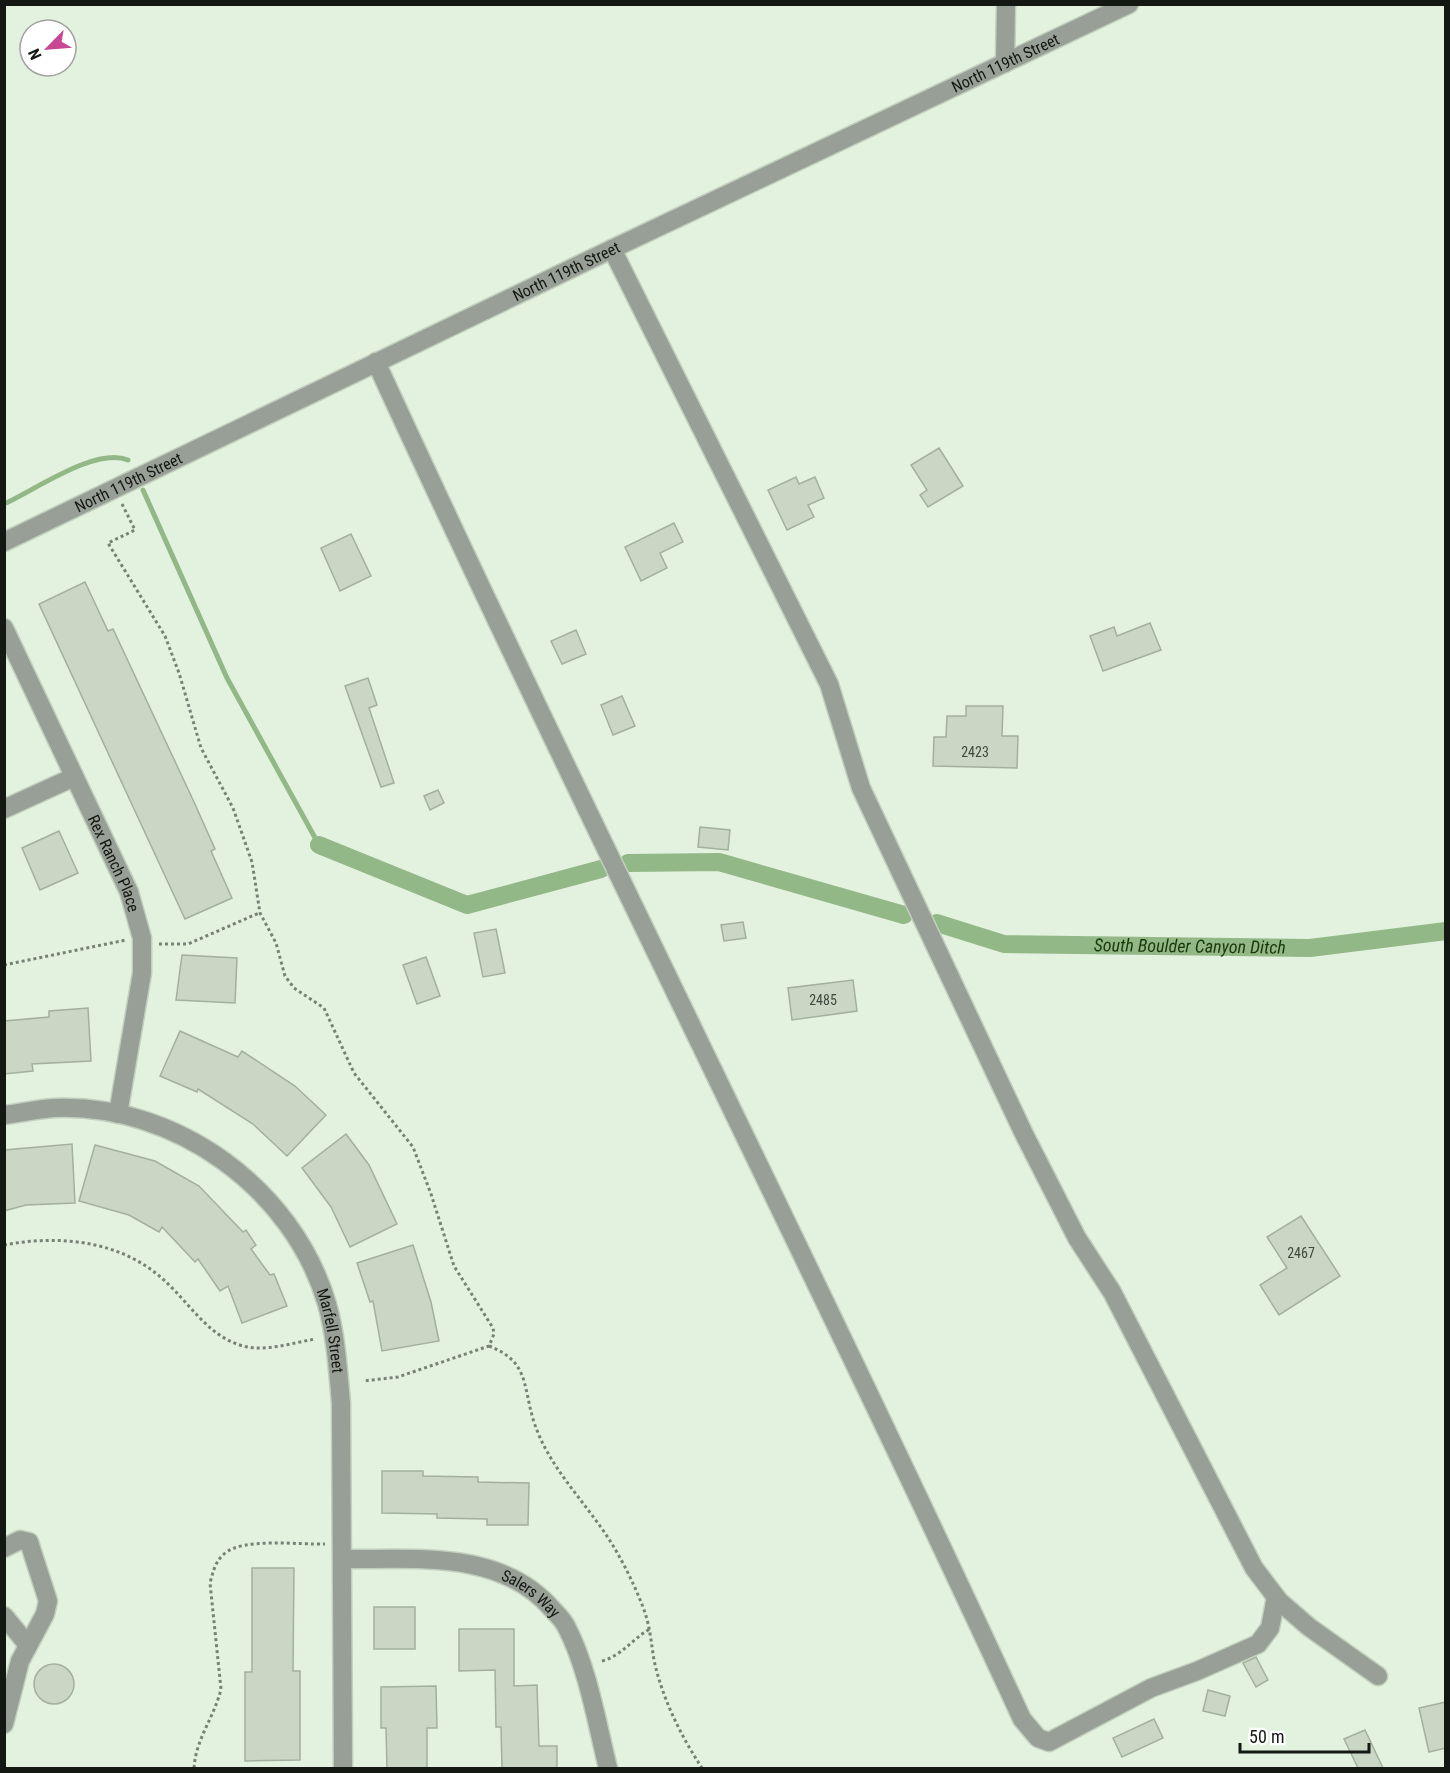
<svg xmlns="http://www.w3.org/2000/svg" width="1450" height="1773" font-family="'Roboto Condensed',sans-serif">
<style>
.lines{fill:none;stroke-linecap:round;stroke-linejoin:round}
.stream{stroke:#93b887;stroke-width:5}
.canal{stroke:#93b887;stroke-width:18}
.building{fill:#c9d7c4;stroke:#a2b09d;stroke-width:1.5}
.minor-casing{stroke:#c2cfbe;stroke-width:21}
.path{stroke:#778175;stroke-width:3;stroke-dasharray:3 3;stroke-linecap:butt}
.minor{stroke:#989f96;stroke-width:18}
.labels{text-anchor:middle;stroke-width:5;stroke-linejoin:round;paint-order:stroke}
.number-label{font-size:14px;fill:#40483e}
.street-label{font-size:16px;fill:#131812;stroke:#fff}
.water-label{font-size:18px;font-style:italic;fill:#173a08;stroke:#fff}
</style>
<rect width="100%" height="100%" fill="#e3f2df"/>
<g class="lines">
<g class="stream">
<path d="M143 490 227 678 319 845"/>
<path d="M4 504C35 490 95 447 128 460"/>
</g>
<g class="canal">
<path d="M319 845 467 905 601 869"/>
<path d="M628 863 719 862 904 915"/>
<path id="s1" d="M937 923 1004 944 1310 948 1446 931"/>
</g>
</g>
<g class="building">
<path d="M939 448 963 486 928 507 920 495 927 490 911 465Z"/>
<path d="M796 477 799 484 815 477 824 498 808 505 814 517 787 530 768 490Z"/>
<path d="M674 523 683 542 660 553 667 568 641 581 625 547Z"/>
<path d="M351 534 371 576 340 591 321 548Z"/>
<path d="M85 582 108 631 113 629 194 802 215 849 211 851 232 898 185 919 39 604Z"/>
<path d="M1150 623 1161 650 1103 671 1090 636 1114 627 1117 636Z"/>
<path d="M576 630 586 654 562 664 551 641Z"/>
<path d="M368 678 377 705 369 708 394 783 381 787 345 686Z"/>
<path d="M622 696 635 726 613 735 601 705Z"/>
<path d="M966 706H1003L1002 736H1018L1017 768 933 766 934 737H946L947 716H966Z"/>
<path d="M438 790 444 803 430 810 424 796Z"/>
<path d="M700 827 730 830 728 850 698 847Z"/>
<path d="M59 831 78 873 40 890 22 848Z"/>
<path d="M743 922 746 938 724 941 721 925Z"/>
<path d="M496 929 505 973 483 977 474 933Z"/>
<path d="M182 955 237 958 235 1003 176 1000Z"/>
<path d="M426 957 440 996 417 1004 403 965Z"/>
<path d="M853 980 857 1011 792 1020 788 988Z"/>
<path d="M88 1008 91 1061 32 1064 33 1071 4 1074V1021L49 1017V1011Z"/>
<path d="M180 1031 238 1057 242 1051 295 1086 326 1115 287 1156 253 1124 198 1089 197 1092 160 1076Z"/>
<path d="M346 1134 369 1165 397 1224 350 1247 331 1207 302 1168Z"/>
<path d="M72 1144 75 1203 26 1205 4 1211V1150Z"/>
<path d="M95 1145 155 1161 199 1186 243 1232 246 1230 256 1245 251 1249 270 1275 274 1274 287 1306 242 1323 228 1286 220 1291 198 1259 195 1262 162 1227 159 1232 129 1215 79 1201Z"/>
<path d="M1301 1216 1340 1276 1279 1315 1260 1285 1287 1268 1267 1237Z"/>
<path d="M413 1245 431 1302 439 1341 382 1351 373 1301 370 1302 357 1263Z"/>
<path d="M382 1471H423V1476L478 1477V1482L529 1483 528 1525H487V1519L437 1518V1514L382 1513Z"/>
<path d="M252 1568H294L293 1671H300V1760L245 1761V1672H252Z"/>
<rect x="374" y="1607" width="41" height="42"/>
<path d="M459 1629H514V1686L537 1685 539 1746H557V1768H502L501 1727H496L495 1670 459 1671Z"/>
<path d="M1256 1657 1268 1680 1256 1687 1243 1663Z"/>
<circle cx="54" cy="1684" r="20"/>
<path d="M436 1686 437 1728H427V1768H387L386 1728H381V1687Z"/>
<path d="M1208 1690 1230 1696 1225 1716 1203 1711Z"/>
<path d="M1446 1702V1748L1429 1752 1419 1708Z"/>
<path d="M1154 1719 1163 1738 1122 1757 1113 1738Z"/>
<path d="M1365 1730 1383 1768H1358L1344 1739Z"/>
</g>
<g class="lines">
<g class="minor-casing">
<g id="minor">
<path d="M1005 63 1006 4"/>
<path d="M612 249 829 684 861 788 1024 1134 1077 1238 1112 1292 1254 1568 1279 1601 1309 1627 1378 1676"/>
<path d="M376 362C585 817 812 1264 1022 1719L1038 1738 1049 1742 1151 1688 1197 1671 1258 1644 1270 1628 1276 1597"/>
<path id="s2" d="M4 542 612 249 1129 4"/>
<path id="s3" d="M4 628 129 892 142 938V973L118 1114"/>
<path d="M4 809 74 777"/>
<path id="s4" d="M4 1115C21 1113 38 1109 54 1108 175 1103 293 1188 327 1304 336 1336 338 1370 341 1403L343 1768"/>
<path d="M4 1548 20 1540 29 1542 48 1601 45 1614 20 1661 4 1724"/>
<path id="s5" d="M343 1559C415 1560 501 1549 553 1610 558 1615 564 1621 567 1628 588 1669 597 1724 608 1768"/>
<path d="M4 1616 28 1645"/>
</g>
</g>
<g class="path">
<path d="M122 504 135 530 108 543 165 636 179 673 201 748 233 808 252 862 260 913 276 943 285 976 294 988 324 1008 354 1073 413 1147 431 1194 454 1266 493 1328 494 1334 489 1346 398 1377 363 1381"/>
<path d="M159 944H188L259 913"/>
<path d="M4 965 126 940"/>
<path d="M4 1245C62 1234 127 1241 170 1286 193 1308 210 1337 243 1346 265 1352 292 1343 315 1339"/>
<path d="M489 1346C528 1361 523 1384 533 1419 546 1461 575 1491 600 1526 618 1551 632 1579 643 1607 650 1625 651 1642 654 1660 662 1698 681 1736 702 1768"/>
<path d="M602 1661C623 1655 632 1639 650 1629"/>
<path d="M194 1768C196 1738 214 1718 221 1689L210 1583C213 1572 215 1562 224 1554 242 1537 301 1545 325 1544"/>
</g>
<use href="#minor" class="minor"/>
</g>
<g class="labels">
<g class="number-label">
<text x="975" y="757">2423</text>
<text x="823" y="1005">2485</text>
<text x="1301" y="1258">2467</text>
</g>
<g class="street-label">
<text dy="6" stroke="none"><textPath href="#s2" startOffset="1110">North 119th Street</textPath></text>
<text dy="6" stroke="none"><textPath href="#s2" startOffset="624">North 119th Street</textPath></text>
<text dy="6" stroke="none"><textPath href="#s2" startOffset="138">North 119th Street</textPath></text>
<text dy="6" stroke="none"><textPath href="#s3" startOffset="260">Rex Ranch Place</textPath></text>
<text dy="6" stroke="none"><textPath href="#s4" startOffset="438">Marfell Street</textPath></text>
<text dy="6" stroke="none"><textPath href="#s5" startOffset="196">Salers Way</textPath></text>
</g>
<g class="water-label">
<text dy="6" stroke="none"><textPath href="#s1" startOffset="256">South Boulder Canyon Ditch</textPath></text>
</g>
</g>
<rect width="1450" height="1773" fill="none" stroke="#131812" stroke-width="12"/>
<g transform="translate(48 48) rotate(245)"><circle r="28" fill="#ffffff" stroke="#a1a3a0" stroke-width="1.5"/>
<path d="M0-4.5L10 22L0 15L-10 22Z" fill="#c84792"/>
<text y="-9" font-size="16" font-weight="bold" text-anchor="middle" fill="#131812">N</text>
</g>
<path d="M1240 1743v9h129v-9" fill="none" stroke="#131812" stroke-width="3"/>
<text x="1249" y="1743" font-size="18" fill="#131812" stroke="#ffffff" stroke-width="4.5" paint-order="stroke">50 m</text>
</svg>
